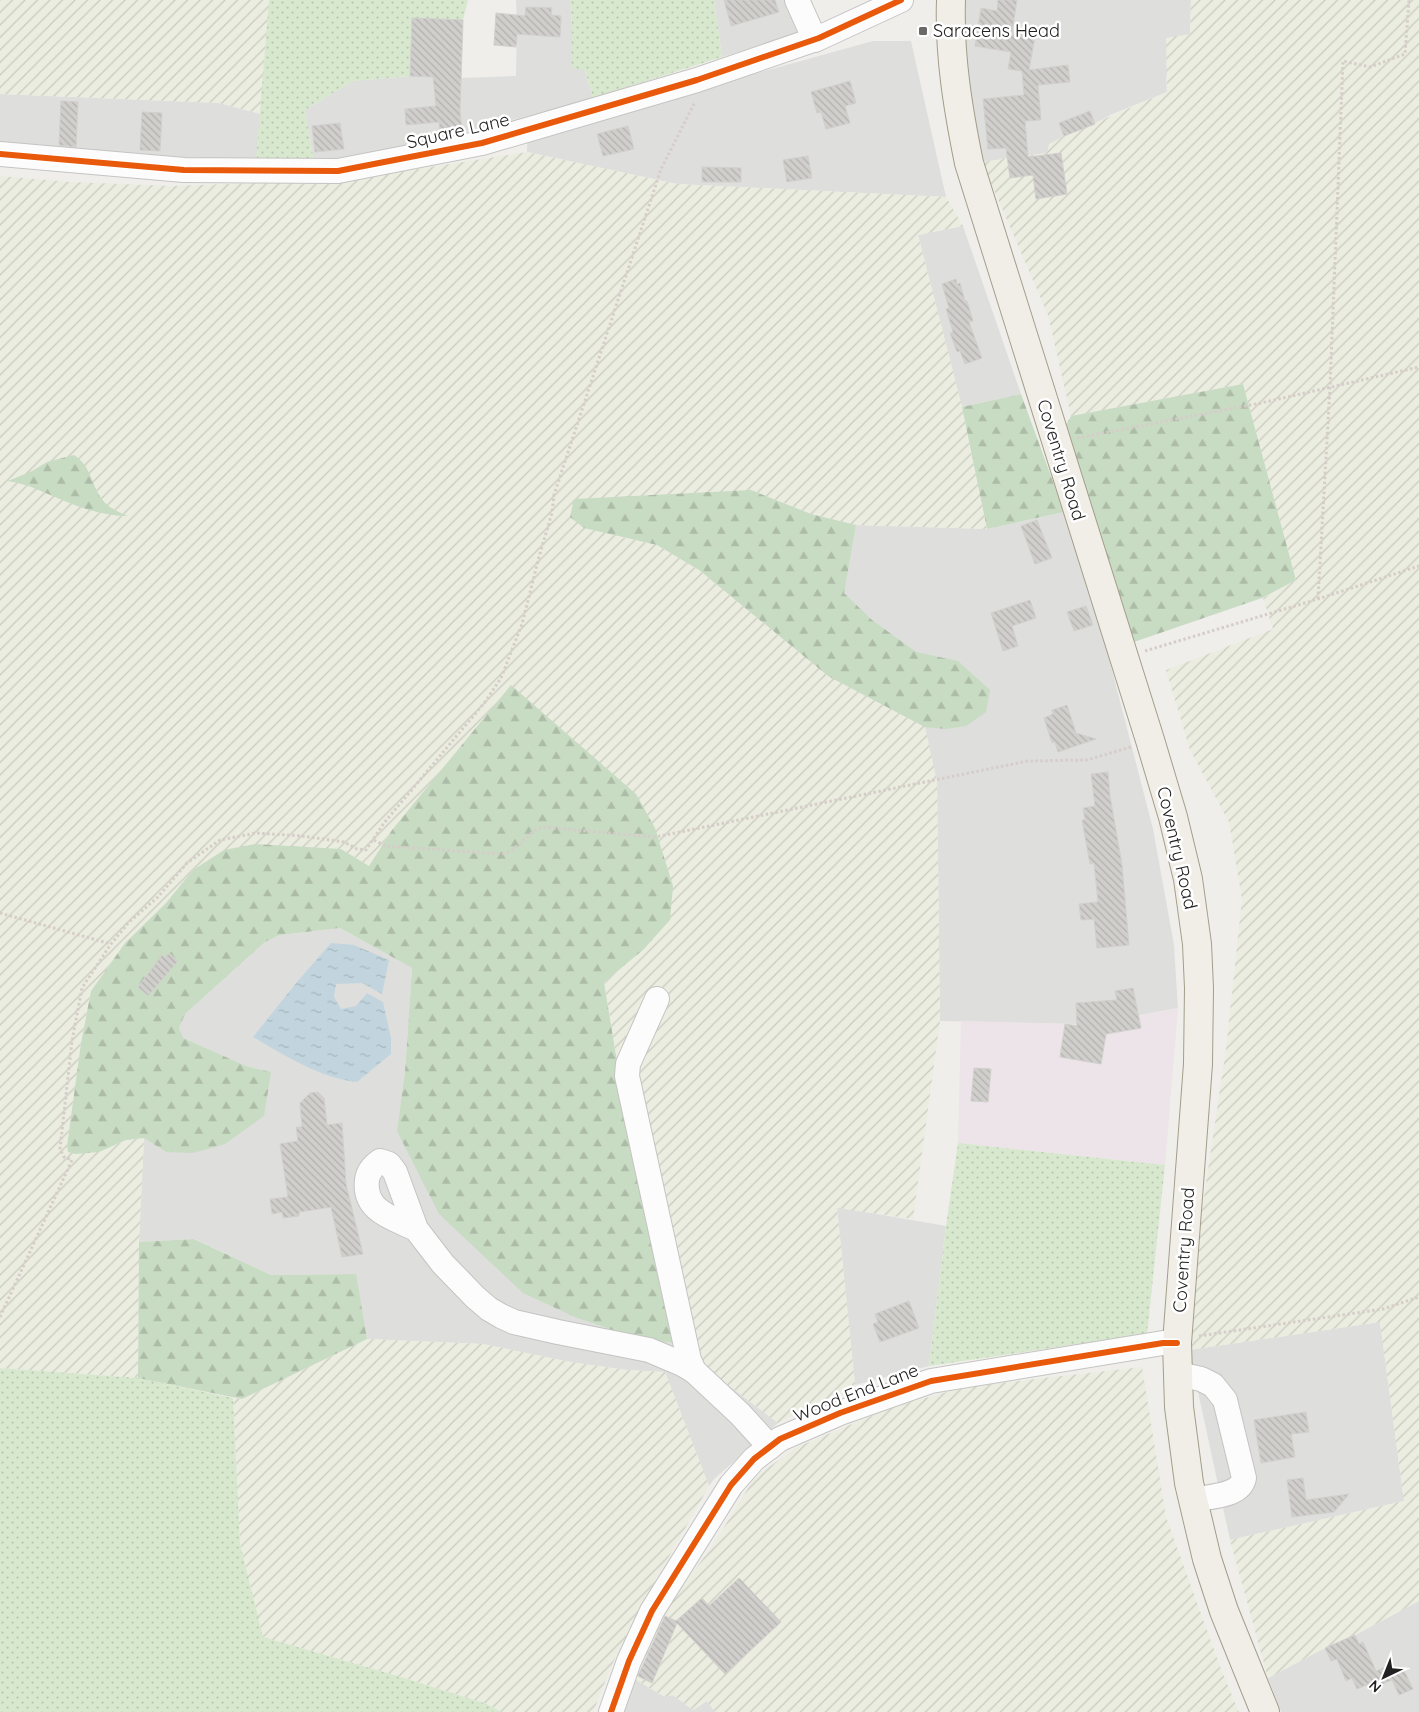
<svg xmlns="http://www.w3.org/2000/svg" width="1419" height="1712" font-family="Quicksand,sans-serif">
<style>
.residential{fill:#dededc}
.industrial{fill:#ece4e8}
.farmland{fill:url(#farmland-furrows)}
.grass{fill:url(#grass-dots)}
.forest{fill:url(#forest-firs)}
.water{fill:url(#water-ripples)}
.building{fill:url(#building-back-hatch);stroke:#d2d0cd}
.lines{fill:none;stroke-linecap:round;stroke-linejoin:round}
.minor-casing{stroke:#c5c4c3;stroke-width:26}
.major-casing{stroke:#a39e8a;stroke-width:30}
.path{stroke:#d6cdca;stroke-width:3;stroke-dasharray:2.5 2.5;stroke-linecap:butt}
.minor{stroke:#fdfcfc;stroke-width:24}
.major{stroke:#f1eee8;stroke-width:28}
.cycleway-casing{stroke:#fff;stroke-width:9}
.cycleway{stroke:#e8590c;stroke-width:6}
.poi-dot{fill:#696968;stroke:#fff;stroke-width:2}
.labels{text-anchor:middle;stroke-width:5;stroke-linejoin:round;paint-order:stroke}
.poi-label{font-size:18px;fill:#212121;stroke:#fff;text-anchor:start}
.street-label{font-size:18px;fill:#212121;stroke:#fff}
</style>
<defs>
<pattern id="farmland-furrows" width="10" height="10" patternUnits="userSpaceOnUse" patternTransform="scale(1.25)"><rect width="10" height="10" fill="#ebede0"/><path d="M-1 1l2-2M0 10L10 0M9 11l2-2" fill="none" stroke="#c9cbc0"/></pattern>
<pattern id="grass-dots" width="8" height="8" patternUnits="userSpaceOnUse" patternTransform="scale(1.25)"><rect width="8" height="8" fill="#d8e8ce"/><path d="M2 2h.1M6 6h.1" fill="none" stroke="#b9c7b1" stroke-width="1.8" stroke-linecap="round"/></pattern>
<pattern id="forest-firs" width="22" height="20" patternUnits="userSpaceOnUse" patternTransform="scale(1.25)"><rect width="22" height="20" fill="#c8dbc3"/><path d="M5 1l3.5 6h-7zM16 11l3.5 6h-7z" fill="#acbca7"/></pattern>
<pattern id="water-ripples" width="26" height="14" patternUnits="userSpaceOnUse" patternTransform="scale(1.25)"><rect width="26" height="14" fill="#c2d5de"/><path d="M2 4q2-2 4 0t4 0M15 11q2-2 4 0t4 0" fill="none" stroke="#a6b7be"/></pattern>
<pattern id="building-back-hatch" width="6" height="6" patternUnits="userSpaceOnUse" patternTransform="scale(1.25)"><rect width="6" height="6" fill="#d0cfcc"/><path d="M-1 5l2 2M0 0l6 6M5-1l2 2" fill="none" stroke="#b2b1af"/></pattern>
</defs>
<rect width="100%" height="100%" fill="#efeeeb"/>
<g class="residential">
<path d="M516 0H570L572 26 593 98 374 157 314 162 305 110 353 81 410 76 462 78 516 76 517 22Z"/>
<path d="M714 0H804L808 31 722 57Z"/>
<path d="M963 0H1191L1190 34 1166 78 1167 92 1110 115 1047 153 982 162 966 79Z"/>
<path d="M873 41H911L946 197 677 184 527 152 528 130 768 70Z"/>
<path d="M0 94 219 103 261 114 256 161 0 147Z"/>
<path d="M963 226 1021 394 962 407 918 235Z"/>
<path d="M1064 512 1107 651 1153 829 1174 945 1178 1008 1097 1023 1077 1024 940 1021 937 781 828 676 856 525 987 529Z"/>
<path d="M340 928 412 968 405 1071 397 1131 577 1318 639 1339 673 1343 778 1423 714 1479 709 1486 665 1372 627 1370 570 1362 483 1344 367 1339 355 1274 271 1275 195 1239 139 1242 144 1138 166 1152 271 1072 246 1066 182 1038 179 1028 185 1014 265 942 280 935Z"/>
<path d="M837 1207 946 1226 929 1366 855 1385Z"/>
<path d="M1380 1322 1404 1501 1230 1540 1189 1350Z"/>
<path d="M1419 1601V1712H1281L1268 1678 1319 1651 1355 1635Z"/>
<path d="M633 1678 665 1697 673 1695 693 1710 707 1701 715 1712H622Z"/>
</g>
<path class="industrial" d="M1178 1008 1165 1165 958 1143 961 1021 1077 1024 1097 1023Z"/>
<g class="farmland">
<path d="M0 0H269L261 114 219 103 0 94Z"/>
<path d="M1191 0H1419V1601L1355 1635 1319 1651 1268 1678 1230 1540 1404 1501 1380 1322 1189 1350 1188 1305 1226 1049 1242 899 1229 822 1190 750 1166 670 1273 629 1263 598 1296 580 1243 384 1071 416 1048 315 982 162 1047 153 1049 144 1064 136 1167 92 1166 38 1190 34Z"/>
<path d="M527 152 677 184 946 197 963 226 918 235 962 407 987 529 856 525 811 514 751 490 616 536 657 545 699 570 828 676 925 727 937 781 940 1021 913 1219 837 1208 855 1385 778 1423 673 1343 625 1111 604 981 643 950 392 830 369 866 341 849 193 870 166 903 125 943 91 991 81 1043 67 1146 99 1152 126 1140 144 1138 139 1242 138 1378 0 1368V176L71 182 171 186 346 180Z"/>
<path d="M367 1339 483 1344 570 1362 627 1370 665 1372 709 1486 645 1599 611 1667 593 1712H501L487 1704 401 1677 262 1637 240 1544 233 1398 242 1399Z"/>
<path d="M1142 1367 1166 1517 1221 1669 1239 1712H715L707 1701 693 1710 673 1695 665 1697 633 1678 663 1612 713 1545 755 1477 797 1447 893 1407 965 1387Z"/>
</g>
<g class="grass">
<path d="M269 0H468L463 20 412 18 410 76 353 81 305 110 314 162 256 161Z"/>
<path d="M570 0H714L722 57 593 98 585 70 571 68 572 26Z"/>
<path d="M958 1143 1165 1165 1147 1334 929 1366 946 1226Z"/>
<path d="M0 1368 138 1378 233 1398 240 1544 263 1637 401 1677 487 1704 501 1712H0Z"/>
</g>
<g class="forest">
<path d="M1243 384 1296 580 1262 598 1131 643 1063 430 1071 416Z"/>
<path d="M1021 394 1064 512 987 529 962 407Z"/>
<path d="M74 455C92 467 90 483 102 499 108 508 118 512 128 516 108 516 86 510 67 502 47 494 29 484 8 481L32 471 47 462Z"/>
<path d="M751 490 811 514 856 525 844 593 872 620 916 652 958 661 990 690 986 712 966 726 946 729 925 727 828 676 699 570 657 545 584 528 570 517 574 499Z"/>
<path d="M511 685 636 794 655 828 673 886 670 920 643 950 604 982 625 1111 673 1343 639 1339 577 1318 523 1293 439 1214 397 1131 405 1071 412 968 340 928 280 935 265 942 185 1014 179 1028 183 1038 246 1066 271 1072 264 1116 225 1144 193 1153 166 1152 144 1138 126 1140 99 1152 75 1154 68 1152 67 1146 81 1043 91 991 125 943 166 903 193 870 224 850 255 844 341 849 369 866 392 830Z"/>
<path d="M194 1239 271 1275 356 1274 367 1339 242 1399 138 1378 139 1242Z"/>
</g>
<path class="water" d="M331 943 354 945 389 960 382 994 362 983 336 984 334 997 341 1009 356 1006 367 993 383 1002 391 1038V1054L357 1082C320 1078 285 1056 253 1037L297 982Z"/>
<g class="building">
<path d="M724 0H775L779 12 731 26Z"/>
<path d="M998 0H1017L1012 33 1035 37 1029 70 1068 65 1070 82 1038 85 1041 120 1025 121 1028 157 1061 153 1067 194 1036 199 1033 175 1010 178 1006 148 988 149 983 99 1024 95 1022 71 1008 69 1011 52 975 46 981 8 997 11Z"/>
<path d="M526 7 552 8 551 15 561 16 560 37 517 34 516 47 494 45 496 13 525 16Z"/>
<path d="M412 18 463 20 460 110 462 131 440 134 439 122 406 125 405 109 436 106 433 77 410 76Z"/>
<path d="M850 81 856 103 845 106 850 123 826 129 821 112 817 113 811 92Z"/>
<path d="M61 101 78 102 76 147 59 145Z"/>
<path d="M1090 111 1095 124 1064 136 1059 123Z"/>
<path d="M142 112 162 113 160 151 140 150Z"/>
<path d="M340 123 344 149 315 152 312 126Z"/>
<path d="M628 126 634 149 603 156 597 134Z"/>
<path d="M808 156 812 178 787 182 783 160Z"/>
<path d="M702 167 741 168V182H702Z"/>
<path d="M956 279 957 284 960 283 965 301H967L973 321 969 322 982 358 965 364 960 351 957 352 950 333 953 332 946 309 949 308 942 284Z"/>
<path d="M1037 520 1052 558 1035 564 1021 526Z"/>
<path d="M1030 600 1036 618 1012 626 1018 646 1003 651 991 613Z"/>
<path d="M1086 606 1093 625 1074 631 1067 612Z"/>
<path d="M1067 705 1076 733 1096 739 1058 752 1055 742 1052 743 1044 718 1053 714 1052 710Z"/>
<path d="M1108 772 1110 796 1122 865 1129 945 1097 948 1094 919 1081 920 1079 904 1098 902 1094 863 1090 864 1082 820H1085L1083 808 1095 806 1091 774Z"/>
<path d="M169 953 178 961 148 996 138 987 162 955 165 958Z"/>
<path d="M1133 988 1141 1028 1106 1034 1101 1064 1060 1057 1065 1024 1077 1026 1076 1003 1117 1000 1115 991Z"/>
<path d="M974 1068 991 1069 988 1102 971 1101Z"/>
<path d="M318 1092 324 1098 327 1125 342 1123 346 1184 363 1254 342 1257 331 1207 299 1212V1216L283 1218 282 1212 272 1214 270 1199 288 1197 280 1144 298 1141 296 1127H302L300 1103 310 1093Z"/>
<path d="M909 1301 919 1328 880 1342 873 1324 878 1322 875 1314Z"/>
<path d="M1306 1412 1309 1432 1291 1434 1295 1457 1261 1463 1254 1420Z"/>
<path d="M1303 1478 1306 1500 1349 1494 1334 1512 1292 1517 1287 1480Z"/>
<path d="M739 1578 781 1622 725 1674 677 1623 652 1683 638 1676 665 1616 676 1621 702 1598 709 1606Z"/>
<path d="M1355 1635 1359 1644 1363 1642 1376 1671 1390 1665 1393 1674 1404 1670 1413 1689 1399 1695 1392 1680 1375 1687 1373 1682 1357 1689 1352 1678 1346 1681 1337 1659 1331 1661 1325 1648Z"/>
</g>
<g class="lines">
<g class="minor-casing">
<g id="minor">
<path d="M797 0 815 40"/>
<path d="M0 154 184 170 338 171 482 143 697 80 819 38 901 0"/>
<path d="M657 999 628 1064 627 1076 689 1360 694 1371"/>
<path d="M416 1229C393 1218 363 1211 367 1180 368 1171 373 1166 380 1161L389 1164 395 1172 416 1229 443 1264 475 1297 489 1309 501 1316 514 1322 558 1332 649 1350 682 1364 694 1371 740 1414 770 1447"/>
<path d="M1178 1374 1201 1379 1213 1385 1225 1400 1244 1478C1240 1497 1209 1496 1192 1500"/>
<path d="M611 1712 629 1661 652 1611 731 1485 754 1459 780 1439 840 1413 931 1381 1163 1343H1177"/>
</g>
</g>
<g class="major-casing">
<path id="major" d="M951 0C949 55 958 109 969 163L1150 740 1173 817 1188 879 1197 944 1199 988 1198 1064 1177 1343 1179 1407 1189 1483 1207 1559 1224 1611 1265 1712"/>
</g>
<g class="path">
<path d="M1077 438 1261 403 1419 367"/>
<path d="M1318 599 1330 387 1343 61 1370 67 1405 54 1409 0"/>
<path d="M1145 651 1318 599 1419 566"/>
<path d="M374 840 385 846 502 854C518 851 526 833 542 827L655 837 1028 761 1087 760 1131 747"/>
<path d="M0 913 111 944"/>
<path d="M0 1317 72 1160 64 1157 60 1149 72 1041 82 988 111 944 129 922 158 897 187 863 220 840 256 833 302 836 344 842 357 849 366 850 384 823 485 702 501 678 522 624 539 557 552 513 554 495 661 169 695 102"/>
<path d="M1199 1336 1383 1309 1419 1297"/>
</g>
<use href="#minor" class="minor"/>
<use href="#major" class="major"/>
<g class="cycleway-casing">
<g id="cycleway">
<path d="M0 154 184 170 338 171 482 143 697 80 819 38 901 0"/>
<path d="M611 1712 629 1661 652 1611 731 1485 754 1459 780 1439 840 1413 931 1381 1163 1343H1177"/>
</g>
</g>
<use href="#cycleway" class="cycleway"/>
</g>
<rect class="poi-dot" x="918" y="26" width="10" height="10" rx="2.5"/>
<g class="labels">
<g class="poi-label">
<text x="933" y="37">Saracens Head</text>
</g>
<g class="street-label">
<text transform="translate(458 131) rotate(-13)" y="6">Square Lane</text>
<text transform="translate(1061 460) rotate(73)" y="6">Coventry Road</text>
<text transform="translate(1177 848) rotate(77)" y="6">Coventry Road</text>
<text transform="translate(1184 1250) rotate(-86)" y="6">Coventry Road</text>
<text transform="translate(856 1393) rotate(-21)" y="6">Wood End Lane</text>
</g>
</g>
<g transform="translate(1384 1677) rotate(223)" stroke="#ffffff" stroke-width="4" paint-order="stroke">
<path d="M0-4L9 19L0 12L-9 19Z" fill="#212121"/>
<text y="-8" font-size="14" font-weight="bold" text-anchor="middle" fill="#212121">N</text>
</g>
</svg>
